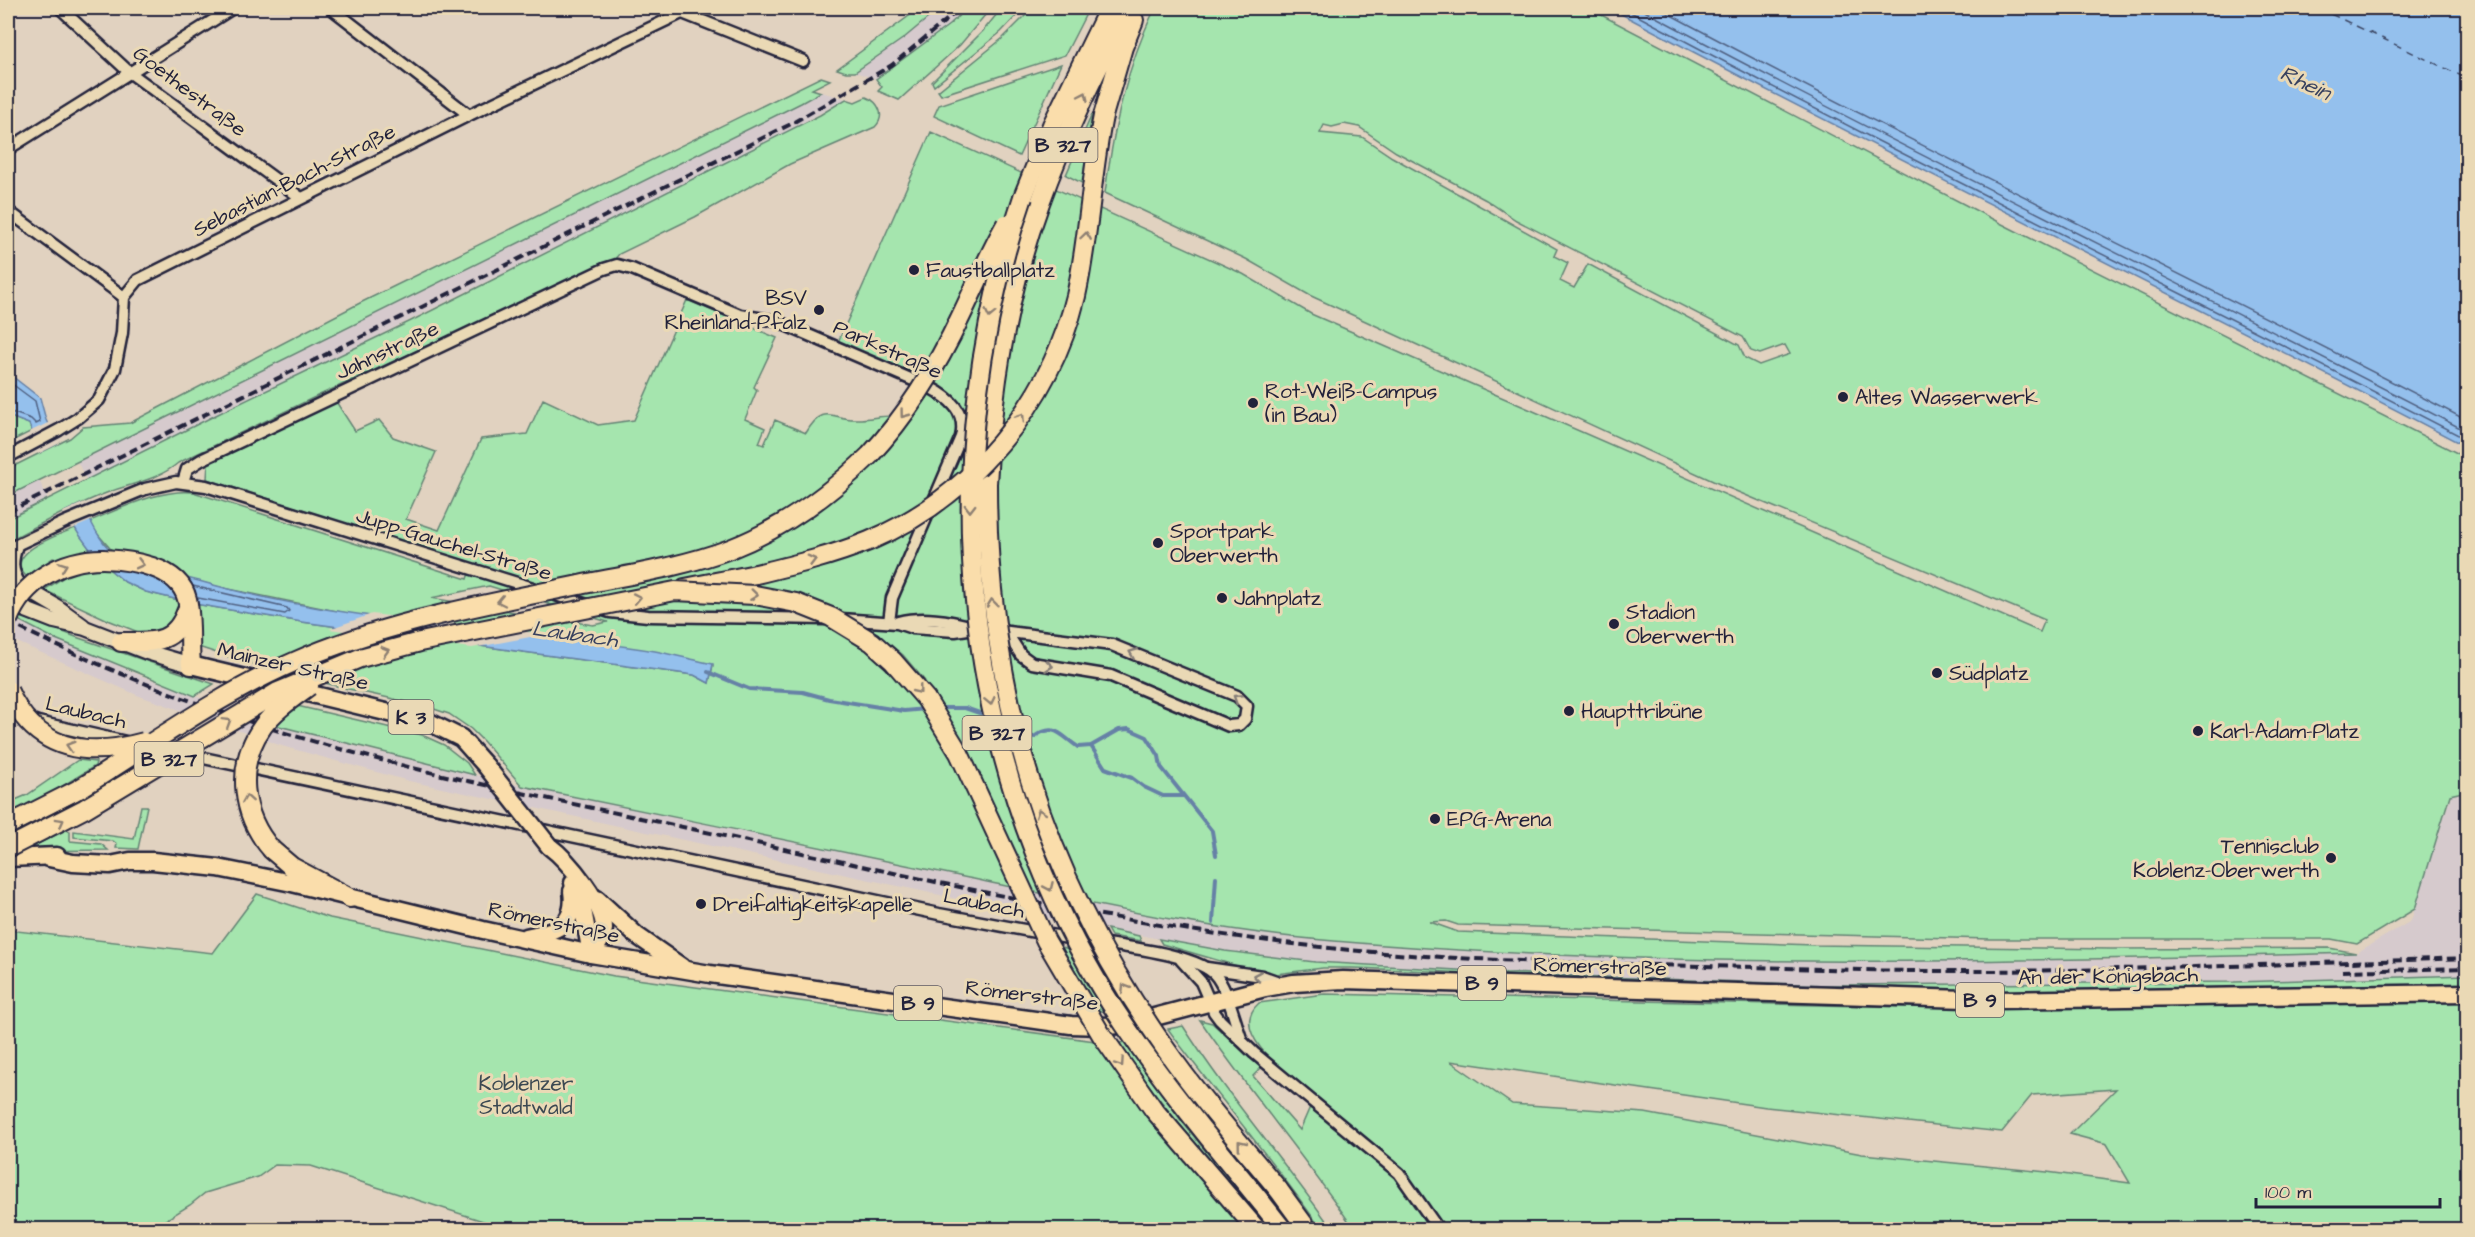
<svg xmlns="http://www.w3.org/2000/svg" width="2475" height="1237" font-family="'Architects Daughter',sans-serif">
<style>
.built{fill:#d6cacd}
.green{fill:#a5e5ae;stroke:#648474;stroke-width:1.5;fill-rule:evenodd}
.water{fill:#94c0ed;stroke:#6681a6;stroke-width:1.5}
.pier{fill:#e1d2c0}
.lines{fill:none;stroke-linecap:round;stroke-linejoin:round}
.shore{stroke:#506182;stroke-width:1.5}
.stream{stroke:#6681a6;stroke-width:4}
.ferry{stroke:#39425f;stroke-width:1.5;stroke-dasharray:8 6;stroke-linecap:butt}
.minor-casing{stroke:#22223b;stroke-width:15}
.tertiary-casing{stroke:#22223b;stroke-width:18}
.primary-casing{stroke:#22223b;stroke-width:21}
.trunk-casing{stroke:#22223b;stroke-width:22}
.minor{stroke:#ead9b5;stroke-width:10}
.tertiary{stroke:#ead9b5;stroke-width:14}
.primary{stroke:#faddab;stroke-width:16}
.trunk{stroke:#faddab;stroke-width:18}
.rail{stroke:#22223b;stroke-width:4;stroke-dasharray:9 4.5;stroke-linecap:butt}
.primary-bridge-casing{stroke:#22223b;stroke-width:21;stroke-linecap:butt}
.trunk-bridge-casing{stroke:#22223b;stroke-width:22;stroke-linecap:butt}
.primary-bridge{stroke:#faddab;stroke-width:16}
.trunk-bridge{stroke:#faddab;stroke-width:18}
.oneway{stroke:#8e8073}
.oneway2{stroke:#867e78}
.poi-dot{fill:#22223b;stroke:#ead9b5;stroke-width:2}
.labels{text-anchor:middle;stroke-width:6;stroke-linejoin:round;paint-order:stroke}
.shield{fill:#ead9b5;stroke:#5e5960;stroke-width:1.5}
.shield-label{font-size:20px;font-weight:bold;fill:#22223b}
.street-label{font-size:21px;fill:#22223b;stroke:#ead9b5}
.poi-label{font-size:21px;fill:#22223b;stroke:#ead9b5;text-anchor:start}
.park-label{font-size:21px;fill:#3c4952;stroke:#ead9b5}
.water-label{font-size:22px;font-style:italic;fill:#39425f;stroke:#ead9b5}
</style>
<rect width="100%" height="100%" fill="#e1d2c0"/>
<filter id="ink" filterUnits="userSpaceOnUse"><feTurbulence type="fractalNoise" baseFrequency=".0167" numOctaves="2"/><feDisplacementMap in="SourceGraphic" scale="12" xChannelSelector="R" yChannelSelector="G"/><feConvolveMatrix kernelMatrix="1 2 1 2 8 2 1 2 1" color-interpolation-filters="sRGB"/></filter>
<g filter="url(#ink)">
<g class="built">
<path d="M940 8H967L949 25 876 79 855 72 904 38Z"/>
<path d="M821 92 846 99 777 137 87 481 77 461Z"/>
<path d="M39 480 48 500 8 519V496Z"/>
<path d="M8 617 142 676 206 700 275 725 362 748 522 786 1130 912 1246 931 1333 941 1610 957 1836 961 2107 960 2356 953 2411 921 2451 795 2467 791V975L2234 982 1828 985 1547 975 1315 962 1225 951 1047 918 409 781 282 746 137 695 8 638Z"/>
</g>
<g class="green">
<path d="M920 8H940L904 38 855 72H846L837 69Z"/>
<path d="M967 8H991L960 45 899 100 878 91 882 87 876 79 949 25Z"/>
<path d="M1002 8H1024L1001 32 934 86 932 82 983 31Z"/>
<path d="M1033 8H1089L1065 55 941 95 938 91 1003 38Z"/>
<path d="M1155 8H1588L2000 223 2467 458V791L2450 795 2415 909 2357 944 2331 939H1990L1458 925 1446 921 1430 922 1458 932 1814 945 2111 949 2329 948 2356 953C2016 962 1674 970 1334 941 1207 931 1083 902 959 876 813 845 668 816 522 786L484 742 471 729 449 714 425 706 344 688 238 660 168 637 148 636 108 620 44 590 64 577 53 558 26 576C2 553 59 535 75 528L98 560 125 582 146 592 195 604 302 622 694 675 709 683 713 665 702 662 356 615 219 587 140 566 116 555 95 531 90 521C123 508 158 489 193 492L467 579 472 564 207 479 208 463 335 400 355 431 379 420 393 437 436 452 406 519 439 530 481 439 527 434 543 399 598 425 634 420 687 300 777 338 754 387 757 390 745 419 765 428 759 443 764 445 775 420 806 433C825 401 833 421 858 419 869 419 880 416 891 416L918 377 838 342 931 132 1243 274 1311 314 2040 632 2045 620 1726 487 1309 295 1246 259 1105 193C1114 126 1126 68 1155 8ZM1344 124 1359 127 1396 152 1486 200 1516 220 1743 337 1751 351 1760 354 1785 345 1790 354 1759 365 1745 358 1739 345 1588 264 1574 288 1560 281 1568 263 1554 256 1557 249 1392 157 1362 137 1320 133 1324 125 1332 127ZM489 586 608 622 593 625 431 598ZM840 630 876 633 903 655 924 680 897 676 868 649Z"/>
<path d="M1061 64 1019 156 934 116 939 105Z"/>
<path d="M821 77 830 80 812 89 821 92 801 103 8 496V469L70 438 83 427 130 423 151 412 360 303Z"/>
<path d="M866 97C879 102 886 116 875 127L790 164 695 217 619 254 613 261 313 398 178 463C158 480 133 483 109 492 74 505 41 524 8 541V519L226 410 409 322 820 115 846 99 855 102Z"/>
<path d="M1092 114 1082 183 1066 175Z"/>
<path d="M8 416 29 424 32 431 8 443Z"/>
<path d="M20 615 76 637 214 684 195 696 53 638 18 620Z"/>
<path d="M297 706 422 735 444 745 467 763 475 775 275 725Z"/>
<path d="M78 760 96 762 95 766 43 798 8 815V803L27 795Z"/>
<path d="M141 806H147L138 849 116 848 117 844 113 841 74 837V831L134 839Z"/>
<path d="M66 830 70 831V841L101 844 108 850 23 851Z"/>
<path d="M257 894 330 918 614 976 1095 1041C1139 1109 1191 1169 1244 1229H508L311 1166 275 1165 258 1177 205 1193 190 1205 151 1229 8 1230V930L213 953Z"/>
<path d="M1107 929 1139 936 1141 941 1111 936Z"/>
<path d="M1159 939 1225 951 1315 962 1547 975 1828 985 2234 982 2467 975 2468 985C2226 994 1985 995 1744 987 1613 983 1482 972 1351 968H1323L1268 975 1162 944Z"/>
<path d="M1062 947 1069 949 1104 1011H1098Z"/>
<path d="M1324 994 1911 1007 2467 998V1229L2031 1230 2022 1224 1984 1227 1983 1230 1354 1229C1306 1158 1249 1092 1200 1020L1212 1023 1261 1068 1253 1076 1300 1130 1310 1107 1318 1099C1296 1080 1224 1034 1259 1003ZM1450 1061 1766 1107 2002 1132 2032 1095 2116 1089 2070 1134 2107 1144 2130 1183 2047 1172 1862 1154 1645 1113 1512 1104Z"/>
<path d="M1183 1026C1228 1097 1284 1160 1332 1229H1321C1273 1160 1218 1097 1168 1029Z"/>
<path d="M1126 1042 1180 1119 1253 1210C1205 1157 1159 1103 1119 1043Z"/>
</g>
<g class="water">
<path d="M1610 8H2467V447C2183 298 1893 159 1610 8Z"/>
<path d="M8 373 40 398 46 420 57 444 41 452 29 424 8 416Z"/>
<path d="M82 504C91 521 100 544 117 556 141 571 173 574 199 581 348 624 503 627 655 651 675 655 694 660 713 664L709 683 694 675 302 622 195 604 146 592 125 582 98 560 78 533 66 511Z"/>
</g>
<g class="pier">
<path d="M50 422 60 443 38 454 29 432Z"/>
<path d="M85 502 93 520 72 529 63 512Z"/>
<path d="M372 614 448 623 388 637 329 629Z"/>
<path d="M452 623 546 634 472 648 391 638Z"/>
</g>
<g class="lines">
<g class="shore">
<path d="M1623 8C1901 157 2187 294 2468 440"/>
<path d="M1639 8C1912 154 2192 288 2468 432"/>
<path d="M1658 8C1925 151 2199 281 2468 421"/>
<path d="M8 381 35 401 40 422 36 424 31 419 8 411"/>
<path d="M193 586 287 608 289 611 285 614 198 598"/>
</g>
<g class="stream">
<path d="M708 672 749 689 803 692 829 699 904 711 926 709"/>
<path d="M937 708H965L988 716"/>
<path d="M1024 733 1034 737C1055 722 1060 735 1078 747L1091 746 1119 730 1129 729 1147 737 1159 756 1161 767 1212 831 1216 855"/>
<path d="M1091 746 1105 768 1132 778 1144 787 1163 796H1183"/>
<path d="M1213 923 1216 877"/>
</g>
<path class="ferry" d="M2318 8 2468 79"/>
<g class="minor-casing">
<g id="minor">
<path d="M60 8 129 72 301 198"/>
<path d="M331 8 469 115"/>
<path d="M670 8 803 61"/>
<path d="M8 149 233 8"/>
<path d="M8 211 124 297"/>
<path d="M8 457 59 430 78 418 99 400 115 369 122 333 124 297 138 280 469 115 692 8"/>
<path d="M183 482 187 469 201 460 604 269 617 265 632 269 740 315 776 321 929 387C950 398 967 412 961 437L892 598 889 622"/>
<path d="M17 545C12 561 11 570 20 584"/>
<path d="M8 549 65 522 145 489 176 482 206 486 610 612 648 616 825 619"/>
<path d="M841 619 897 623 912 628 955 631 974 628"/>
<path d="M898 622C921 616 950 620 972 627"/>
<path d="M993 630 1112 645 1237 696 1247 706 1245 719 1239 725 1229 726 1111 676 1032 663 1021 655 1006 632"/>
<path d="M8 711 38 722 126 742"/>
<path d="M147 746 939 914 1078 940"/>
<path d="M1099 943C1126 947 1201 955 1217 977 1230 996 1234 1020 1242 1041"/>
<path d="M1181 960 1201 982 1214 1012 1220 1020 1254 1053 1399 1173 1439 1230"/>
<path d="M1207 968 1262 976 1282 983"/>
</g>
</g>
<g class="tertiary-casing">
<g id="tertiary">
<path d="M8 578 57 607 83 626"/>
<path d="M8 603 54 621 85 628 147 652 191 665"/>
</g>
</g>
<g class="primary-casing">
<g id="primary">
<path d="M191 665 431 723 461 738 486 766"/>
<path d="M549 846C568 860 605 905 604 929 603 939 597 947 591 954"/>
<path d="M8 858 57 856"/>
<path d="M49 858 73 863 110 865 130 861H153L218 868 292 883 483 930 591 954 710 974 1071 1025 1101 1026 1124 1025 1265 988 1294 983 1343 980 1998 1000 2468 993"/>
<path d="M573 883 582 904 591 954"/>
<path d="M597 899 636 935 682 967"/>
<path d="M526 937C554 931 577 927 572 891"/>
</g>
</g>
<g class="trunk-casing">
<g id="trunk">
<path d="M1103 116 1123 47 1134 20"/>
<path d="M1023 197 1052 125 1109 8"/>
<path d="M987 484C992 389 1007 293 1040 203 1064 135 1096 71 1128 8"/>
<path d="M103 559C130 560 179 566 187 599 192 620 189 644 191 665"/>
<path d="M579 585C629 575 682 567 730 549 784 528 829 495 870 455"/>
<path d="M685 588 756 574"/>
<path d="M121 642C152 642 175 645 187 610"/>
<path d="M8 825 79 789"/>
<path d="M272 850 292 867 350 898"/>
<path d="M1278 1189 1308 1230"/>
<path d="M1261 1202 1283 1230"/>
</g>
</g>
<use href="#minor" class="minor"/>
<use href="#tertiary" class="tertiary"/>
<use href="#primary" class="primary"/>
<use href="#trunk" class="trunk"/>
<g class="rail">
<path d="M8 512 789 125 892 65 961 8"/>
<path d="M8 622C94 665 184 701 276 730 412 773 553 799 692 829 889 871 1085 919 1285 943 1423 960 1562 963 1700 966 1771 967 1842 970 1914 971 2098 972 2283 964 2468 958"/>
<path d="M2342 971 2468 968"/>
</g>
<g class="primary-bridge-casing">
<path id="primary-bridge" d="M486 766 549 846"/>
</g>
<g class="trunk-bridge-casing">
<g id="trunk-bridge">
<path d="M1023 197C933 457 959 750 1101 988 1147 1064 1205 1133 1261 1202"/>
<path d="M870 455C908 414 937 367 961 316 976 285 989 254 1006 224"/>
<path d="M987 484C987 695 1043 875 1165 1048 1199 1097 1240 1143 1278 1189"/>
<path d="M756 574C794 565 832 556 869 541 971 498 1050 403 1076 296 1089 237 1091 175 1103 116"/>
<path d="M8 620C23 581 62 559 103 559"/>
<path d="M8 690C35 751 86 758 144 742"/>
<path d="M79 789C149 746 218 695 294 662 385 622 482 605 579 585"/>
<path d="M8 848 84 809 278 692 360 658 420 642 675 591 755 595 796 603 831 617 872 642 893 661 926 699 959 753 1046 941 1101 1034 1154 1110 1257 1230"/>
<path d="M272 850C241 815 235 765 263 726 275 710 293 698 309 686"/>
</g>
</g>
<use href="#primary-bridge" class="primary-bridge"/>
<use href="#trunk-bridge" class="trunk-bridge"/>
</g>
<defs><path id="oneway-chevron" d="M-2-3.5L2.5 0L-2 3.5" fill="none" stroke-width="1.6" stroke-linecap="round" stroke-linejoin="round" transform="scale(1.5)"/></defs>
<g class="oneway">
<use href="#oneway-chevron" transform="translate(1084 96) rotate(-65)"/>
<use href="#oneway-chevron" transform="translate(1086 236) rotate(-82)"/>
<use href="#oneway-chevron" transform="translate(990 314) rotate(102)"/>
<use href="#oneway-chevron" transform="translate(904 414) rotate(127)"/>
<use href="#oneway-chevron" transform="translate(1021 417) rotate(-57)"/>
<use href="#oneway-chevron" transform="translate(970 508) rotate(90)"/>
<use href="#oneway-chevron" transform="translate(812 560) rotate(-15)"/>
<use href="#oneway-chevron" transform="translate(140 564) rotate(15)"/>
<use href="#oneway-chevron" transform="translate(63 566) rotate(-21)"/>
<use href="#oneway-chevron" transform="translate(754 595) rotate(7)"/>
<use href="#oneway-chevron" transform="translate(637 598) rotate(-11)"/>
<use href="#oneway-chevron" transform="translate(501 601) rotate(168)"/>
<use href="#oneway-chevron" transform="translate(992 603) rotate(-97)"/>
<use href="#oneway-chevron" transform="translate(385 651) rotate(-16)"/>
<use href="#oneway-chevron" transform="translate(918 690) rotate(51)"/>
<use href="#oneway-chevron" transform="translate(990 701) rotate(78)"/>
<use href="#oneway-chevron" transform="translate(227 722) rotate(-32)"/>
<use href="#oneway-chevron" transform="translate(70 746) rotate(-163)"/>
<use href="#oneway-chevron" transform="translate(247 799) rotate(-99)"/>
<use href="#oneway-chevron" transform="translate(1040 813) rotate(-110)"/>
<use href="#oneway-chevron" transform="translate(60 822) rotate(-29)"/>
<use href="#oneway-chevron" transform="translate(1049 887) rotate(66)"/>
<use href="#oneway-chevron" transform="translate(1125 988) rotate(-122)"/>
<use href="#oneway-chevron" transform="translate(1120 1063) rotate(56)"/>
<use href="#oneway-chevron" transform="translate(1241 1144) rotate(-129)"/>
</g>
<g class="oneway2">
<use href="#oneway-chevron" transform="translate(1133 653) rotate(-158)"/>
<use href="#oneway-chevron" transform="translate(1049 666) rotate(6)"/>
<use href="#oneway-chevron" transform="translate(1237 698) rotate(-147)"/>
<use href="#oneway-chevron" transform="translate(1257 976) rotate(-170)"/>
</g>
</g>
<g class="poi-dot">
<circle cx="914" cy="270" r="6"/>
<circle cx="819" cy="310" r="6"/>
<circle cx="1843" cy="397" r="6"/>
<circle cx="1253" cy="403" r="6"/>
<circle cx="1158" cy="543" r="6"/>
<circle cx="1222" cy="598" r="6"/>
<circle cx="1614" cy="624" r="6"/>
<circle cx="1937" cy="673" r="6"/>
<circle cx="1569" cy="711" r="6"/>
<circle cx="2198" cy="731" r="6"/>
<circle cx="1435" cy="819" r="6"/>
<circle cx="2331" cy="858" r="6"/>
<circle cx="701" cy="904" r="6"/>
</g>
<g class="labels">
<g class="shield">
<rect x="1028.5" y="128" width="69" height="34" rx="4.5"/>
<rect x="388.5" y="700" width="45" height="34" rx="4.5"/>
<rect x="962.5" y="716" width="69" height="34" rx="4.5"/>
<rect x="134.5" y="742" width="69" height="34" rx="4.5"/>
<rect x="1458" y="966" width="48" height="34" rx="4.5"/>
<rect x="1956" y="983" width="48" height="34" rx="4.5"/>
<rect x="894" y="986" width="48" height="34" rx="4.5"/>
</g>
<g class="shield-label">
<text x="1063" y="152">B 327</text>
<text x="411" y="724">K 3</text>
<text x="997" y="740">B 327</text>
<text x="169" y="766">B 327</text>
<text x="1482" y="990">B 9</text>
<text x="1980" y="1007">B 9</text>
<text x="918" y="1010">B 9</text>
</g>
<g class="street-label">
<text transform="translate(190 91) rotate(37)" y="7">Goethestraße</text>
<text transform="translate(294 180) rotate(-27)" y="7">Sebastian-Bach-Straße</text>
<text transform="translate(888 349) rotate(24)" y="7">Parkstraße</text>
<text transform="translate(387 350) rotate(-25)" y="7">Jahnstraße</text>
<text transform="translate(454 544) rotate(17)" y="7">Jupp-Gauchel-Straße</text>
<text transform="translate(293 666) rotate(13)" y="7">Mainzer Straße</text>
<text transform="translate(86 712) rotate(13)" y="7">Laubach</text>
<text transform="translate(984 903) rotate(11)" y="7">Laubach</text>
<text transform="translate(554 922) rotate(12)" y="7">Römerstraße</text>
<text transform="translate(1600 966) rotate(2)" y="7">Römerstraße</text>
<text transform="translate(2108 976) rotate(-1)" y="7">An der Königsbach</text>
<text transform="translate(1032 995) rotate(7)" y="7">Römerstraße</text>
</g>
<g class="poi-label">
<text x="926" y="277">Faustballplatz</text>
<text x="807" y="305" text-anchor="end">BSV<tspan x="807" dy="24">Rheinland-Pfalz</tspan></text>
<text x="1265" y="398">Rot-Weiß-Campus<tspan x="1265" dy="24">(in Bau)</tspan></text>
<text x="1855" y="404">Altes Wasserwerk</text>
<text x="1170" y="538">Sportpark<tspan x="1170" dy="24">Oberwerth</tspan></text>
<text x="1234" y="605">Jahnplatz</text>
<text x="1626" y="619">Stadion<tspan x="1626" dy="24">Oberwerth</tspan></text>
<text x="1949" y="680">Südplatz</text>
<text x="1581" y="718">Haupttribüne</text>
<text x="2210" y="738">Karl-Adam-Platz</text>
<text x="1447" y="826">EPG-Arena</text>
<text x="2319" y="853" text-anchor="end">Tennisclub<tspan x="2319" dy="24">Koblenz-Oberwerth</tspan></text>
<text x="713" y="911">Dreifaltigkeitskapelle</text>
</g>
<g class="park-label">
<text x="526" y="1090">Koblenzer<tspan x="526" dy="24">Stadtwald</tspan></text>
</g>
<g class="water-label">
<text transform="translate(2306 82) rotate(25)" y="8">Rhein</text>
<text transform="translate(575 633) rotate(8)" y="8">Laubach</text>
</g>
</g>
<rect width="2475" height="1237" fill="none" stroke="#ead9b5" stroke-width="30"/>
<rect x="15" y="15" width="2445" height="1207" fill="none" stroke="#22223b" stroke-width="2" filter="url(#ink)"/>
<path d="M2256 1198v9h184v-9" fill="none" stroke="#22223b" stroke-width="3"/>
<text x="2265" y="1198" font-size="18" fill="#22223b" stroke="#ead9b5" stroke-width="4.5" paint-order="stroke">100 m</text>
</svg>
